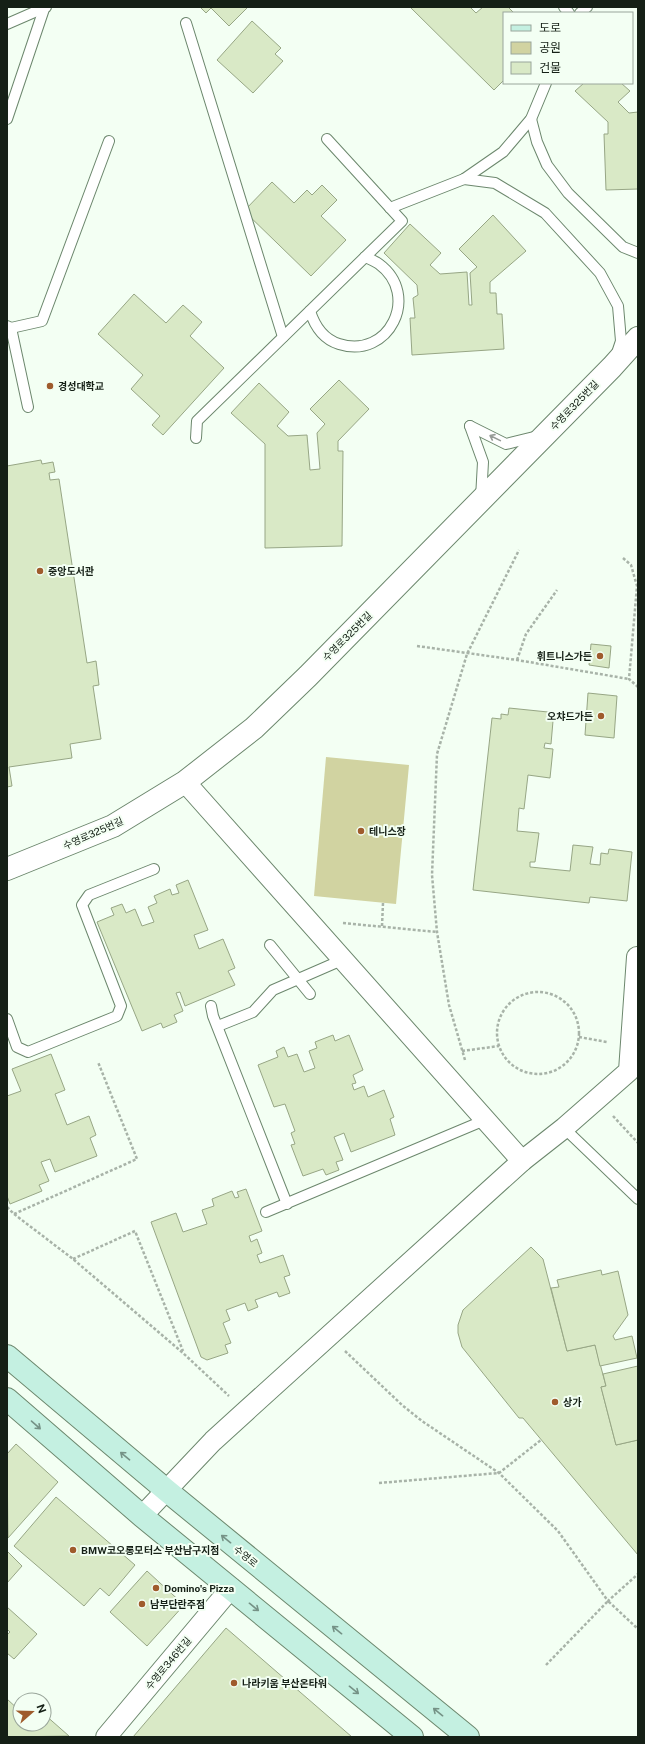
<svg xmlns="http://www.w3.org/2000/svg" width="645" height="1744" font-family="'Public Sans','Noto Sans KR',sans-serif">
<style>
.green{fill:#d1d3a1}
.building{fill:#d9e9c6;stroke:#97a685}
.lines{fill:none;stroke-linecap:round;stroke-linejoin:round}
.service-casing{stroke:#6c876d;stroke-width:12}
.minor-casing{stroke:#6c876d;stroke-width:22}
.tertiary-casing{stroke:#6c876d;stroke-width:24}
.secondary-casing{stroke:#6c876d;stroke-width:24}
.path{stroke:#a8b3a8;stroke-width:2.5;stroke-dasharray:3 2;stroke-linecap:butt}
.service{stroke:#fff;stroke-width:10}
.minor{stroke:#fff;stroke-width:20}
.tertiary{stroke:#fff;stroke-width:22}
.secondary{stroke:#c4f0e1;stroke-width:22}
.oneway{stroke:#969b96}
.oneway2{stroke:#759286}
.poi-dot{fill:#9f5b2c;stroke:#f3fff3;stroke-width:1.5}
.labels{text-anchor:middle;stroke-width:4;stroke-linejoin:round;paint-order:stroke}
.poi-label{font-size:10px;font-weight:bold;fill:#152016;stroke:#f3fff3;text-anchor:start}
.street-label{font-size:10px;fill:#152016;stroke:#f3fff3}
</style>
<rect width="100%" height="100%" fill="#f3fff3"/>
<path class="green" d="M326 757 409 765 396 904 314 896Z"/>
<g class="building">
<path d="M200 7H248L229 26 211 8 206 13Z"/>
<path d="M410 7H470L476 13 483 7H508L514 13H504V80L494 90Z"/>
<path d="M252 21 281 48 275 54 283 61 253 93 217 60Z"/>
<path d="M584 83H621L630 91 618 102 629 113 638 112V189L606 190 604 134H608V122L575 91Z"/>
<path d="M272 182 294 203 307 190 312 195 322 185 337 200 321 216 346 240 311 276 244 211Z"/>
<path d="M493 215 526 251 490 282V293H496L497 314H502L504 349 412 355 410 318H415L413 298 418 295 417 285 384 253 410 224 441 253 430 265 440 274 467 272 469 305H472L470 273 477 267 459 249Z"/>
<path d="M134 294 166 323 183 305 202 322 190 336 224 368 163 435 152 425 160 416 131 389 143 375 98 334Z"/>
<path d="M339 380 369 409 338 441V451H343L342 546 265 548V444L231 413 259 383 289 412 277 426 288 436 307 435 310 470 320 469 317 433 325 424 310 409Z"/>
<path d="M41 460 42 464 53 462 55 472 49 473 50 480 59 479 87 663 96 661 99 685 93 686 101 739 70 744 72 758 9 767 12 786 7 787V466Z"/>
<path d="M591 644 611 646 609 668 589 665Z"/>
<path d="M588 693 617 696 614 738 585 735Z"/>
<path d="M509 708 548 712 547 720 553 721 551 744 545 743 544 748 553 749 550 778 528 775 524 809 519 808 517 831 539 833 535 862H530V867L570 871 573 845 593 847 590 864 600 865 601 853 608 854 609 849 632 852 627 901 590 897 589 903 473 890 492 718 501 719V714L508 715Z"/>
<path d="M188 880 208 930 194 935 199 949 223 939 235 968 228 971 235 985 185 1006 180 992 176 993 183 1011 174 1015 177 1022 163 1028 161 1023 142 1031 97 922 114 915 111 908 122 904 126 913 135 909 142 926 154 922 148 907 157 903 154 896 170 889 172 895 179 893 176 885Z"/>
<path d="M333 1035 335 1041 349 1035 363 1070 353 1075 356 1083 352 1084 354 1090 364 1086 368 1097 384 1090 394 1117 390 1119 395 1135 351 1152 344 1133 334 1137 343 1160 336 1162 339 1170 326 1175 323 1169 303 1176 291 1145 295 1144 291 1133 295 1131 285 1104 274 1107 258 1065 278 1057 276 1051 284 1047 288 1057 297 1054 304 1072 315 1068 309 1051 317 1048 315 1042Z"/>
<path d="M51 1054 65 1090 55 1094 67 1125 89 1116 96 1135 90 1138 97 1156 55 1172 50 1159 41 1162 49 1181 39 1185 42 1191 10 1204 7 1196V1096L21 1091 12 1069Z"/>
<path d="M246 1189 262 1231 249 1236 251 1242 257 1239 262 1253 257 1255 260 1263 283 1255 290 1275 284 1277 290 1293 279 1297 277 1292 255 1300 258 1307 248 1311 245 1303 226 1310 230 1320 223 1323 231 1343 225 1345 228 1353 207 1360 201 1357 151 1222 176 1213 183 1232 207 1224 202 1210 214 1206 212 1199 232 1191 235 1198 239 1197 237 1192Z"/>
<path d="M531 1247 543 1259 567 1351 595 1345 606 1386 601 1387 616 1445 638 1440V1555L523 1418H519L462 1347 458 1333V1325L463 1310Z"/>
<path d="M601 1270 602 1275 618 1271 628 1315 613 1336 615 1340 632 1336 637 1358 600 1366 595 1345 567 1351 551 1288 559 1287 557 1280Z"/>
<path d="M638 1366V1440L616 1445 601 1387 606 1386 603 1374Z"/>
<path d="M16 1444 58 1482 8 1538 7 1454Z"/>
<path d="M56 1497 135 1565 109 1596 100 1588 84 1606 14 1546Z"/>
<path d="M7 1551 22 1566 7 1583Z"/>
<path d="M147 1571 184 1605 147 1646 110 1612Z"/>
<path d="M7 1607 37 1634 14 1659 7 1653V1635L10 1632 7 1629Z"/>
<path d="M226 1628 352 1737H133Z"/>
<path d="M7 1699 20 1711V1724H44V1714L69 1736 7 1737Z"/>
</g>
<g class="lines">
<g class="service-casing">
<g id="service">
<path d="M564 7 569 13"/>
<path d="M580 13 587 7"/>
<path d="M186 23 283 337"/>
<path d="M7 24 46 7"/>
<path d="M7 119 44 9"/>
<path d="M531 119 537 142 547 165 568 193 623 247 638 253"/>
<path d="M464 179 495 183 545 213 600 273 618 306 621 341 617 353"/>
<path d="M390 208 464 179 503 152 531 119 546 83"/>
<path d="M310 311C315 327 323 339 339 344 389 360 421 295 379 264 375 261 370 259 365 257"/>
<path d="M7 326 11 328 28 407"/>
<path d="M11 328 42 321 109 141"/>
<path d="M470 426 506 444 538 436"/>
<path d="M470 426 483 462 481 498"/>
<path d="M196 438 197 421 402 221 327 139"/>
<path d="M270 945 310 994"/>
<path d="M211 1006 213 1016 287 1204"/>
<path d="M7 1019 17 1047 28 1052 117 1016 121 1006 82 905 89 895 154 869"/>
<path d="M218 1026 253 1012 273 990 342 960"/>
<path d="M564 1128 638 1199"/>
<path d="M266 1212 485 1120"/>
</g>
</g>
<g class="minor-casing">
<g id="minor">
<path d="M185 782 522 1161"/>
<path d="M142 1516 213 1441 246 1411 522 1161 564 1128 629 1071 637 957"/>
<path d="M106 1737 231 1588"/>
</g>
</g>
<g class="tertiary-casing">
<path id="tertiary" d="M7 869 113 826 185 782 254 728 308 676 546 434 612 367 638 338"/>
</g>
<g class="secondary-casing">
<g id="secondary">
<path d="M7 1356 166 1490 468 1737"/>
<path d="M7 1399 142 1516 412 1737"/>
</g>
</g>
<g class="path">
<path d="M623 558 631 565 637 586 629 679 638 687"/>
<path d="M417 646 517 660 629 679"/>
<path d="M517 660 526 634 557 590"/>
<path d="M343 923 437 932"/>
<path d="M382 926 383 903"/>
<circle cx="538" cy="1033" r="41"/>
<path d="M579 1037 607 1042"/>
<path d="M462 1051 499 1046"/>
<path d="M465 1060 449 1005 437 932 432 875 437 754 467 654 519 550"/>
<path d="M613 1116 638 1143"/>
<path d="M7 1207 14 1214 73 1259 183 1353 229 1396"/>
<path d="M14 1214 137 1159 98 1062"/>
<path d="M73 1259 135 1231 183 1351"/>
<path d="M345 1351 402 1405 422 1421 499 1473 558 1531 608 1601 638 1574"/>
<path d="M379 1483 499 1473 541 1440"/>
<path d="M546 1665 608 1601 638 1629"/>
</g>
<use href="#service" class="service"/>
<use href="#minor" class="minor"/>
<use href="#tertiary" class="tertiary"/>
<use href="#secondary" class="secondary"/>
</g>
<defs><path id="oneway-shaft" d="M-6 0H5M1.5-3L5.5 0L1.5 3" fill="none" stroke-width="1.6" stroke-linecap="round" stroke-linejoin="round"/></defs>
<use class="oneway" href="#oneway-shaft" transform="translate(495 438) rotate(-154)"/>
<g class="oneway2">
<use href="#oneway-shaft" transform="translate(36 1425) rotate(41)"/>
<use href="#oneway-shaft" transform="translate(125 1456) rotate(-140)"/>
<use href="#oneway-shaft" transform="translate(226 1539) rotate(-141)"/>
<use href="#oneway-shaft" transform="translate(254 1607) rotate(39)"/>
<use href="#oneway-shaft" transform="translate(337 1630) rotate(-141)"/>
<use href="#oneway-shaft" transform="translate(354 1690) rotate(39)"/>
<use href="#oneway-shaft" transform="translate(438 1712) rotate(-141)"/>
</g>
<g class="poi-dot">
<circle cx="50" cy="386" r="4"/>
<circle cx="40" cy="571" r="4"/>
<circle cx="600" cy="656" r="4"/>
<circle cx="601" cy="716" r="4"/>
<circle cx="361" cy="831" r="4"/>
<circle cx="555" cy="1402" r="4"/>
<circle cx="73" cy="1550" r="4"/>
<circle cx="156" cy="1588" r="4"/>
<circle cx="142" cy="1604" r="4"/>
<circle cx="234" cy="1683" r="4"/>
</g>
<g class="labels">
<g class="poi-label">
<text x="58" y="390">경성대학교</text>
<text x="48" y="575">중앙도서관</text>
<text x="592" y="660" text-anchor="end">휘트니스가든</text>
<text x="593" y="720" text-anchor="end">오챠드가든</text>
<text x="369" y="835">테니스장</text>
<text x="563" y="1406">상가</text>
<text x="81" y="1554">BMW코오롱모터스 부산남구지점</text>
<text x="164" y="1592">Domino's Pizza</text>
<text x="150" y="1608">남부단란주점</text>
<text x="242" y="1687">나라키움 부산온타워</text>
</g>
<g class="street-label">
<text transform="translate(574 405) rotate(-46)" y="4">수영로325번길</text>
<text transform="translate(347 636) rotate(-45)" y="4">수영로325번길</text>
<text transform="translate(93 833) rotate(-24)" y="4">수영로325번길</text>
<text transform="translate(246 1556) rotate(39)" y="4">수영로</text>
<text transform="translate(168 1663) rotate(-50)" y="4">수영로346번길</text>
</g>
</g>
<rect width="645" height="1744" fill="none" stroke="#152016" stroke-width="16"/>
<rect x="503" y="12" width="130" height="72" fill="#f3fff3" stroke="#9aa69b"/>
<rect x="511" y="25" width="20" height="6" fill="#c4f0e1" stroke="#9aa69b"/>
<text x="539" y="32" font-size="12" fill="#152016">도로</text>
<rect x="511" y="42" width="20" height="12" fill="#d1d3a1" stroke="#9aa69b"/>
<text x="539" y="52" font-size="12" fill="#152016">공원</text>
<rect x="511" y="62" width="20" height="12" fill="#d9e9c6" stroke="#9aa69b"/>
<text x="539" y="72" font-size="12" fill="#152016">건물</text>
<g transform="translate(32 1712) rotate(70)"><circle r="19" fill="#f3fff3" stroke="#9aa69b"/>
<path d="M0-3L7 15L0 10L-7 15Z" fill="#9f5b2c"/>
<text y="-6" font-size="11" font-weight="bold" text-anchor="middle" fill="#152016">N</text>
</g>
</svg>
